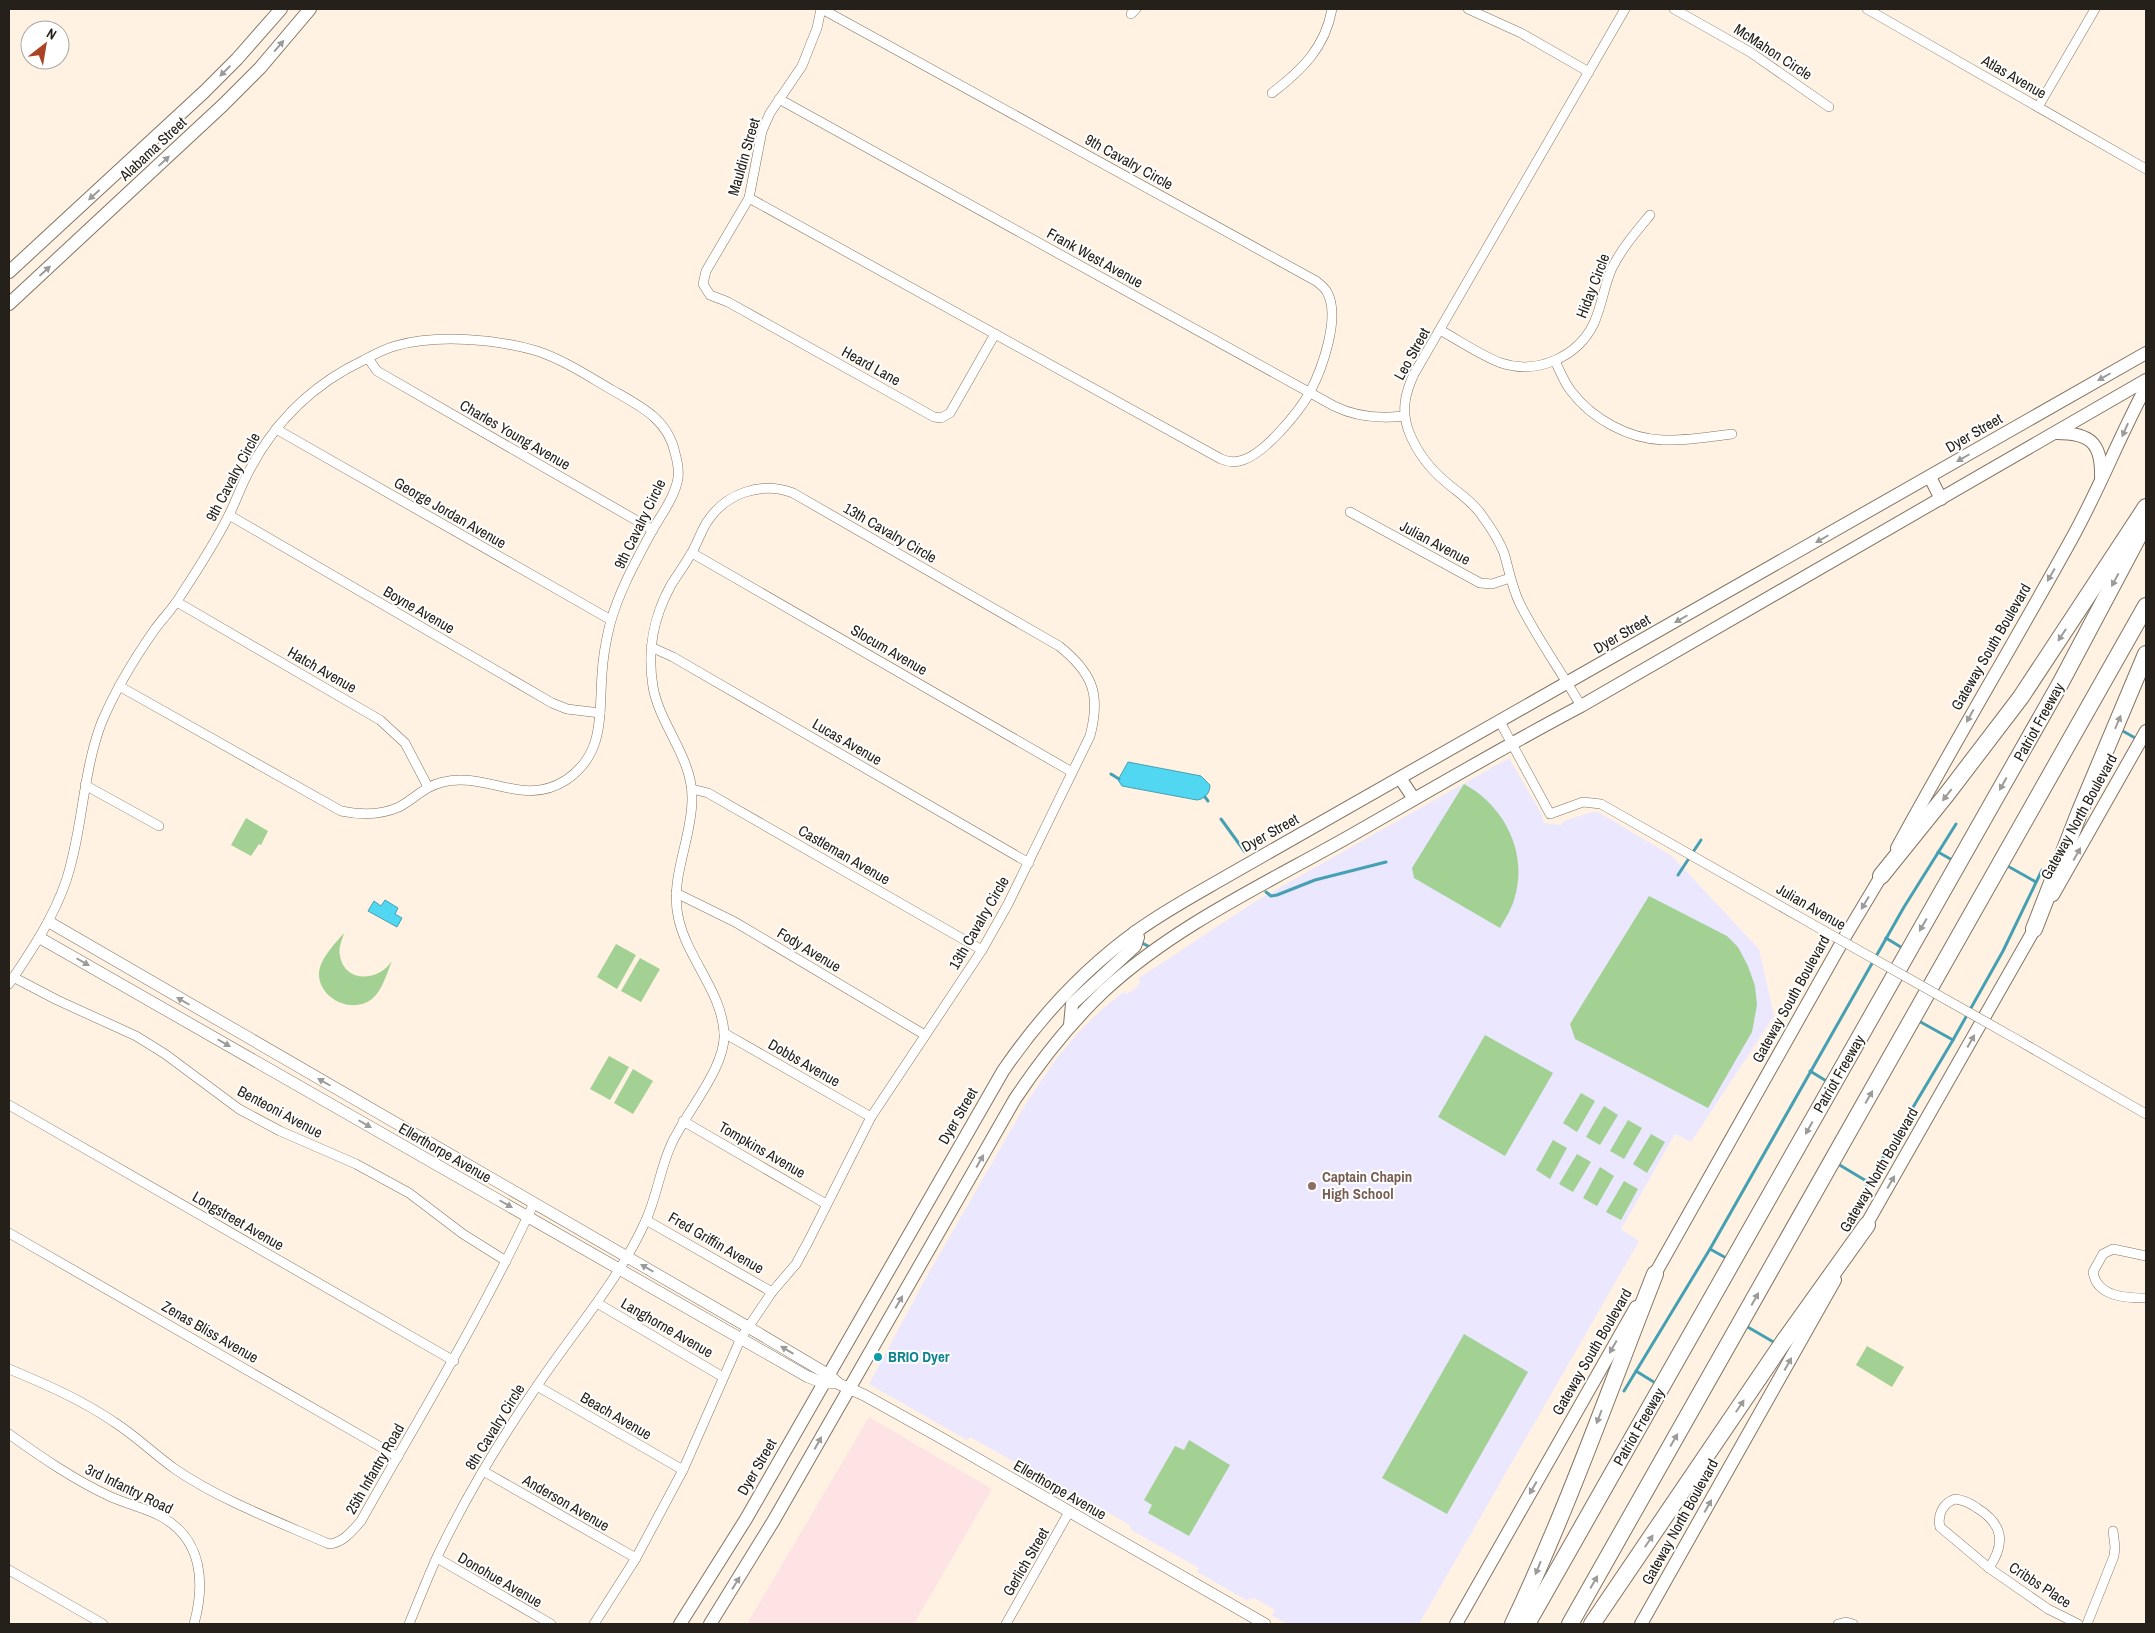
<svg xmlns="http://www.w3.org/2000/svg" width="2155" height="1633" font-family="'Archivo Narrow',sans-serif">
<style>
.industrial{fill:#fee3e5}
.education{fill:#eae7fe}
.green{fill:#a3d193}
.water{fill:#52d7f3;stroke:#44a0b2}
.lines{fill:none;stroke-linecap:round;stroke-linejoin:round}
.stream{stroke:#44a0b2;stroke-width:3}
.minor-casing{stroke:#827563;stroke-width:10}
.tertiary-casing{stroke:#827563;stroke-width:12}
.secondary-casing{stroke:#827563;stroke-width:14}
.motorway-casing{stroke:#827563;stroke-width:18}
.minor{stroke:#fff;stroke-width:9}
.tertiary{stroke:#fff;stroke-width:11}
.secondary{stroke:#fff;stroke-width:12}
.motorway{stroke:#fff;stroke-width:16}
.minor-bridge-casing{stroke:#827563;stroke-width:10;stroke-linecap:butt}
.minor-bridge{stroke:#fff;stroke-width:9}
.oneway{fill:#9d9b98}
.education-dot{fill:#8d6e63;stroke:#fff;stroke-width:2}
.culture-dot{fill:#0f9aa8;stroke:#fff;stroke-width:2}
.labels{text-anchor:middle;stroke-width:4;stroke-linejoin:round;paint-order:stroke}
.street-label{font-size:15px;fill:#252019;stroke:#fff}
.education-label{font-size:15px;font-weight:bold;fill:#785e54;stroke:#fff;text-anchor:start}
.culture-label{font-size:15px;font-weight:bold;fill:#0d838f;stroke:#fff;text-anchor:start}
</style>
<rect width="100%" height="100%" fill="#fff2e3"/>
<path class="industrial" d="M869 1417 992 1489 914 1624H747Z"/>
<path class="education" d="M1509 758 1542 815 1544 823 1561 825 1564 821 1592 812H1598L1672 856 1759 949 1774 1016 1691 1142 1675 1134 1621 1229 1639 1241 1419 1624H1288L1272 1616 1275 1610 1254 1598 1246 1600 1197 1572 1199 1568 1131 1530 1130 1525 1082 1497 1080 1499 970 1437 967 1440 869 1384 927 1276 1028 1100 1057 1058 1077 1034 1100 1011 1123 992 1127 994 1137 987 1140 982 1139 978 1256 901Z"/>
<g class="green">
<path d="M1464 784C1505 806 1529 854 1514 900 1511 910 1505 919 1500 928L1414 878 1412 868Z"/>
<path d="M246 818 268 831 261 845 259 844 251 856 231 845Z"/>
<path d="M1649 896 1727 936 1738 947 1748 966 1755 986 1757 1005 1752 1032 1708 1108 1575 1039 1570 1024Z"/>
<path d="M344 933C342 940 338 948 340 956 345 984 379 981 392 961 387 973 382 991 372 999 353 1014 321 1000 319 976 318 960 335 944 344 933Z"/>
<path d="M616 944 636 955 617 989 597 977Z"/>
<path d="M640 958 660 969 641 1002 621 991Z"/>
<path d="M1485 1035 1553 1073 1505 1156 1438 1117Z"/>
<path d="M609 1056 629 1067 610 1100 590 1089Z"/>
<path d="M633 1069 653 1081 633 1114 614 1103Z"/>
<path d="M1581 1093 1595 1101 1577 1132 1563 1123Z"/>
<path d="M1604 1106 1618 1115 1600 1145 1586 1137Z"/>
<path d="M1628 1120 1642 1128 1624 1159 1610 1151Z"/>
<path d="M1651 1134 1665 1142 1647 1173 1633 1164Z"/>
<path d="M1553 1140 1567 1148 1550 1179 1536 1170Z"/>
<path d="M1577 1154 1591 1162 1573 1192 1559 1184Z"/>
<path d="M1600 1167 1614 1176 1597 1206 1583 1198Z"/>
<path d="M1624 1181 1638 1189 1621 1220 1606 1212Z"/>
<path d="M1464 1334 1528 1372 1447 1514 1382 1478Z"/>
<path d="M1867 1346 1904 1367 1892 1387 1856 1365Z"/>
<path d="M1189 1440 1230 1465 1189 1536 1148 1513 1152 1505 1144 1500 1175 1446 1184 1450Z"/>
</g>
<g class="water">
<path d="M1128 762 1201 776 1210 785C1210 793 1205 799 1197 800L1122 786 1118 780Z"/>
<path d="M385 900 398 908 395 914 402 918 397 927 368 911 374 901 381 906Z"/>
</g>
<g class="lines">
<g class="stream">
<path d="M2121 730 2137 739"/>
<path d="M1111 774 1119 779"/>
<path d="M1205 797 1208 801"/>
<path d="M1221 819 1245 852"/>
<path d="M1938 852 1954 861"/>
<path d="M2004 864 2036 882"/>
<path d="M1678 875 1701 840"/>
<path d="M1266 892 1271 896 1277 895 1315 880 1386 862"/>
<path d="M1886 938 1904 949"/>
<path d="M1140 942 1152 948"/>
<path d="M1917 1020 1953 1040"/>
<path d="M1810 1071 1828 1082"/>
<path d="M1838 1164 1868 1182"/>
<path d="M1865 1188 1953 1040 2003 951 2042 870"/>
<path d="M1710 1249 1728 1259"/>
<path d="M1746 1326 1777 1344"/>
<path d="M1636 1371 1657 1384"/>
<path d="M1624 1391 1710 1249 1904 907 1956 824"/>
</g>
<g class="minor-casing">
<g id="minor">
<path d="M821 9 817 28 802 66 770 113 762 131 749 198 706 271 703 284 710 295 728 302 934 417 941 418 950 413 995 334"/>
<path d="M1468 9 1521 33 1589 72"/>
<path d="M1674 9 1750 52 1829 107"/>
<path d="M1867 9 2146 169"/>
<path d="M1131 14 1136 9"/>
<path d="M1272 93C1302 70 1325 48 1332 9"/>
<path d="M779 99 1334 406C1356 417 1379 419 1404 416"/>
<path d="M2038 107 2095 9"/>
<path d="M749 198 1221 459C1228 462 1235 463 1243 460 1265 453 1299 412 1310 392 1322 369 1341 317 1327 292 1325 288 1320 284 1316 281L822 9"/>
<path d="M1440 330C1460 341 1480 355 1501 363 1537 375 1578 357 1594 323 1602 305 1604 286 1612 268 1622 248 1636 232 1650 215"/>
<path d="M368 358 377 371 653 530"/>
<path d="M1555 361C1560 371 1564 382 1571 391 1592 419 1629 439 1663 440 1686 441 1709 437 1732 434"/>
<path d="M276 429 611 620"/>
<path d="M1350 512 1480 583 1492 584 1510 578"/>
<path d="M229 515 552 703 567 709 600 713"/>
<path d="M692 553 1072 772"/>
<path d="M177 602 380 720 405 743 428 787"/>
<path d="M651 647 673 657 1029 863"/>
<path d="M1581 706C1561 671 1538 640 1520 604 1512 588 1509 570 1504 553 1499 540 1491 528 1483 517 1474 503 1460 494 1447 483 1431 470 1417 452 1409 432 1401 411 1405 393 1414 374L1625 9"/>
<path d="M1499 720 1550 814 1583 802 1601 804 1812 924"/>
<path d="M85 785 159 826"/>
<path d="M692 789 708 793 982 950"/>
<path d="M676 893 735 922 925 1035"/>
<path d="M13 977 57 1000 136 1036 165 1054 239 1109 280 1131 356 1164 409 1193 463 1234 506 1261"/>
<path d="M9 984C31 951 53 919 66 881 83 830 82 775 101 724 115 690 134 659 155 629 164 617 174 607 181 595 198 569 215 543 229 515 235 503 240 489 246 477 272 424 311 385 364 360 373 355 384 349 395 346 437 334 496 339 537 351 564 360 588 376 612 390 640 406 668 419 675 453 677 460 679 471 678 478 675 497 661 515 652 531 636 561 619 591 610 624 606 640 603 657 602 674 599 715 605 754 566 780 523 808 487 771 443 782 425 786 414 799 399 807 381 815 360 815 341 811L119 686"/>
<path d="M724 1033 871 1117"/>
<path d="M2016 1039 2146 1114"/>
<path d="M9 1105 454 1361"/>
<path d="M683 1121 826 1204"/>
<path d="M646 1220 772 1292"/>
<path d="M9 1233 398 1457"/>
<path d="M2146 1256 2113 1249 2103 1254 2093 1272C2097 1297 2126 1298 2146 1298"/>
<path d="M597 1303 723 1377"/>
<path d="M9 1369C45 1384 82 1400 114 1422 136 1436 154 1454 175 1469 220 1500 279 1522 329 1544 343 1543 352 1531 361 1521 420 1416 483 1313 534 1203"/>
<path d="M537 1386 683 1470"/>
<path d="M9 1434C41 1457 73 1479 109 1496 126 1504 146 1508 162 1517 203 1540 205 1584 194 1624"/>
<path d="M483 1471 636 1558"/>
<path d="M1955 1499C1964 1500 1970 1503 1977 1508 2003 1524 2006 1543 1989 1568L1940 1527C1937 1515 1943 1503 1955 1499Z"/>
<path d="M437 1558 551 1624"/>
<path d="M1989 1568 2048 1609 2078 1624"/>
<path d="M9 1570 103 1624"/>
<path d="M409 1624C418 1602 427 1579 437 1557 465 1498 500 1440 537 1386 573 1332 620 1279 646 1220 657 1196 660 1169 671 1145 685 1113 727 1067 724 1032 721 990 686 957 678 916 670 876 692 839 692 799 693 758 660 726 653 687 647 650 653 618 671 585 678 574 686 563 692 552 698 542 701 531 707 522 726 493 761 481 793 493L1059 646C1093 673 1101 695 1090 736L1008 904 982 950 871 1117 808 1242 796 1264 772 1292 741 1338 683 1470 636 1558 594 1624"/>
<path d="M1006 1624 1069 1512"/>
<path d="M1838 1624 1846 1622 1853 1624"/>
<path d="M2087 1624 2114 1556 2115 1547 2113 1531"/>
</g>
</g>
<g class="tertiary-casing">
<g id="tertiary">
<path d="M49 922 748 1327 829 1375 839 1384 864 1395 936 1435 1265 1624"/>
<path d="M40 938 808 1377 824 1383H833"/>
</g>
</g>
<g class="secondary-casing">
<g id="secondary">
<path d="M9 272 204 92 237 59 281 9"/>
<path d="M9 304 223 105 260 68 310 9"/>
<path d="M2057 433C2090 433 2102 443 2101 477"/>
<path d="M1930 477 1941 499"/>
<path d="M1400 778 1414 799"/>
<path d="M1897 848C1953 745 2014 643 2071 540 2099 490 2119 437 2146 387"/>
<path d="M2053 895 2146 731"/>
<path d="M1070 1025 1072 1004 1135 946 1138 937 1135 932"/>
<path d="M1862 1232 2039 921"/>
<path d="M1651 1281 1846 935 1886 868"/>
<path d="M680 1624 746 1519 1003 1071C1040 1017 1084 969 1137 931 1166 910 1198 893 1229 875L2146 353"/>
<path d="M710 1624 774 1520 1015 1099C1041 1060 1069 1024 1104 991 1174 926 1267 883 1350 836 1427 792 1503 747 1581 706L2146 380"/>
<path d="M1456 1624 1636 1307"/>
<path d="M1641 1624 1835 1280"/>
</g>
</g>
<g class="motorway-casing">
<g id="motorway">
<path d="M1881 876 1947 794 2021 697 2146 507"/>
<path d="M2034 929 2080 811 2146 654"/>
<path d="M1513 1624C1567 1510 1609 1391 1655 1274"/>
<path d="M1527 1624 2060 684 2146 522"/>
<path d="M1570 1624 2146 606"/>
<path d="M1592 1624 1784 1341 1867 1225"/>
</g>
</g>
<use href="#minor" class="minor"/>
<use href="#tertiary" class="tertiary"/>
<use href="#secondary" class="secondary"/>
<use href="#motorway" class="motorway"/>
<g class="minor-bridge-casing">
<path id="minor-bridge" d="M1812 924 2016 1039"/>
</g>
<use href="#minor-bridge" class="minor-bridge"/>
</g>
<defs><path id="oneway-solid" d="M-6-.8H1V-3.2L6.5 0L1 3.2V.8H-6Z" transform="scale(1.25)"/></defs>
<g class="oneway">
<use href="#oneway-solid" transform="translate(279 46) rotate(-49)"/>
<use href="#oneway-solid" transform="translate(225 71) rotate(135)"/>
<use href="#oneway-solid" transform="translate(164 161) rotate(-43)"/>
<use href="#oneway-solid" transform="translate(94 195) rotate(138)"/>
<use href="#oneway-solid" transform="translate(45 271) rotate(-42)"/>
<use href="#oneway-solid" transform="translate(2104 377) rotate(150)"/>
<use href="#oneway-solid" transform="translate(2125 430) rotate(114)"/>
<use href="#oneway-solid" transform="translate(1963 458) rotate(150)"/>
<use href="#oneway-solid" transform="translate(1822 539) rotate(150)"/>
<use href="#oneway-solid" transform="translate(2051 575) rotate(120)"/>
<use href="#oneway-solid" transform="translate(2115 580) rotate(118)"/>
<use href="#oneway-solid" transform="translate(1681 619) rotate(150)"/>
<use href="#oneway-solid" transform="translate(2062 635) rotate(123)"/>
<use href="#oneway-solid" transform="translate(1970 716) rotate(119)"/>
<use href="#oneway-solid" transform="translate(2118 722) rotate(-67)"/>
<use href="#oneway-solid" transform="translate(2003 784) rotate(119)"/>
<use href="#oneway-solid" transform="translate(1947 795) rotate(128)"/>
<use href="#oneway-solid" transform="translate(2077 854) rotate(-61)"/>
<use href="#oneway-solid" transform="translate(1865 903) rotate(121)"/>
<use href="#oneway-solid" transform="translate(1923 925) rotate(120)"/>
<use href="#oneway-solid" transform="translate(83 962) rotate(30)"/>
<use href="#oneway-solid" transform="translate(183 1001) rotate(-150)"/>
<use href="#oneway-solid" transform="translate(1971 1041) rotate(-60)"/>
<use href="#oneway-solid" transform="translate(224 1043) rotate(30)"/>
<use href="#oneway-solid" transform="translate(324 1082) rotate(-150)"/>
<use href="#oneway-solid" transform="translate(1869 1097) rotate(-60)"/>
<use href="#oneway-solid" transform="translate(365 1124) rotate(30)"/>
<use href="#oneway-solid" transform="translate(1809 1128) rotate(119)"/>
<use href="#oneway-solid" transform="translate(980 1161) rotate(-60)"/>
<use href="#oneway-solid" transform="translate(1891 1182) rotate(-60)"/>
<use href="#oneway-solid" transform="translate(506 1204) rotate(30)"/>
<use href="#oneway-solid" transform="translate(647 1268) rotate(-150)"/>
<use href="#oneway-solid" transform="translate(1755 1299) rotate(-61)"/>
<use href="#oneway-solid" transform="translate(899 1302) rotate(-60)"/>
<use href="#oneway-solid" transform="translate(1613 1347) rotate(120)"/>
<use href="#oneway-solid" transform="translate(787 1350) rotate(-149)"/>
<use href="#oneway-solid" transform="translate(1788 1364) rotate(-61)"/>
<use href="#oneway-solid" transform="translate(1740 1406) rotate(-56)"/>
<use href="#oneway-solid" transform="translate(1599 1417) rotate(111)"/>
<use href="#oneway-solid" transform="translate(1674 1440) rotate(-60)"/>
<use href="#oneway-solid" transform="translate(818 1443) rotate(-61)"/>
<use href="#oneway-solid" transform="translate(1533 1488) rotate(120)"/>
<use href="#oneway-solid" transform="translate(1708 1506) rotate(-61)"/>
<use href="#oneway-solid" transform="translate(1649 1541) rotate(-56)"/>
<use href="#oneway-solid" transform="translate(1538 1568) rotate(112)"/>
<use href="#oneway-solid" transform="translate(1594 1582) rotate(-60)"/>
<use href="#oneway-solid" transform="translate(736 1583) rotate(-58)"/>
</g>
<circle class="education-dot" cx="1312" cy="1186" r="5"/>
<circle class="culture-dot" cx="878" cy="1357" r="5"/>
<g class="labels">
<g class="street-label">
<text transform="translate(1773 52) rotate(33)" y="5">McMahon Circle</text>
<text transform="translate(2014 77) rotate(30)" y="5">Atlas Avenue</text>
<text transform="translate(153 149) rotate(-43)" y="5">Alabama Street</text>
<text transform="translate(744 157) rotate(-74)" y="5">Mauldin Street</text>
<text transform="translate(1129 162) rotate(29)" y="5">9th Cavalry Circle</text>
<text transform="translate(1095 258) rotate(29)" y="5">Frank West Avenue</text>
<text transform="translate(1593 286) rotate(-69)" y="5">Hiday Circle</text>
<text transform="translate(1412 354) rotate(-61)" y="5">Leo Street</text>
<text transform="translate(871 366) rotate(29)" y="5">Heard Lane</text>
<text transform="translate(1974 433) rotate(-30)" y="5">Dyer Street</text>
<text transform="translate(515 435) rotate(30)" y="5">Charles Young Avenue</text>
<text transform="translate(233 477) rotate(-62)" y="5">9th Cavalry Circle</text>
<text transform="translate(450 513) rotate(30)" y="5">George Jordan Avenue</text>
<text transform="translate(640 524) rotate(-64)" y="5">9th Cavalry Circle</text>
<text transform="translate(890 533) rotate(30)" y="5">13th Cavalry Circle</text>
<text transform="translate(1435 543) rotate(28)" y="5">Julian Avenue</text>
<text transform="translate(419 610) rotate(30)" y="5">Boyne Avenue</text>
<text transform="translate(1622 634) rotate(-30)" y="5">Dyer Street</text>
<text transform="translate(1991 647) rotate(-60)" y="5">Gateway South Boulevard</text>
<text transform="translate(889 650) rotate(30)" y="5">Slocum Avenue</text>
<text transform="translate(322 670) rotate(30)" y="5">Hatch Avenue</text>
<text transform="translate(2039 722) rotate(-61)" y="5">Patriot Freeway</text>
<text transform="translate(847 742) rotate(30)" y="5">Lucas Avenue</text>
<text transform="translate(2079 817) rotate(-61)" y="5">Gateway North Boulevard</text>
<text transform="translate(1270 833) rotate(-29)" y="5">Dyer Street</text>
<text transform="translate(844 855) rotate(30)" y="5">Castleman Avenue</text>
<text transform="translate(1811 907) rotate(30)" y="5">Julian Avenue</text>
<text transform="translate(979 923) rotate(-60)" y="5">13th Cavalry Circle</text>
<text transform="translate(809 950) rotate(31)" y="5">Fody Avenue</text>
<text transform="translate(1791 999) rotate(-61)" y="5">Gateway South Boulevard</text>
<text transform="translate(804 1063) rotate(30)" y="5">Dobbs Avenue</text>
<text transform="translate(1839 1074) rotate(-60)" y="5">Patriot Freeway</text>
<text transform="translate(280 1112) rotate(28)" y="5">Benteoni Avenue</text>
<text transform="translate(958 1116) rotate(-60)" y="5">Dyer Street</text>
<text transform="translate(762 1150) rotate(30)" y="5">Tompkins Avenue</text>
<text transform="translate(445 1153) rotate(30)" y="5">Ellerthorpe Avenue</text>
<text transform="translate(1879 1170) rotate(-60)" y="5">Gateway North Boulevard</text>
<text transform="translate(238 1221) rotate(30)" y="5">Longstreet Avenue</text>
<text transform="translate(716 1243) rotate(30)" y="5">Fred Griffin Avenue</text>
<text transform="translate(667 1328) rotate(30)" y="5">Langhorne Avenue</text>
<text transform="translate(210 1332) rotate(30)" y="5">Zenas Bliss Avenue</text>
<text transform="translate(1592 1352) rotate(-60)" y="5">Gateway South Boulevard</text>
<text transform="translate(616 1416) rotate(30)" y="5">Beach Avenue</text>
<text transform="translate(495 1427) rotate(-58)" y="5">8th Cavalry Circle</text>
<text transform="translate(1639 1427) rotate(-60)" y="5">Patriot Freeway</text>
<text transform="translate(757 1467) rotate(-60)" y="5">Dyer Street</text>
<text transform="translate(375 1469) rotate(-60)" y="5">25th Infantry Road</text>
<text transform="translate(129 1489) rotate(26)" y="5">3rd Infantry Road</text>
<text transform="translate(1060 1490) rotate(30)" y="5">Ellerthorpe Avenue</text>
<text transform="translate(566 1503) rotate(30)" y="5">Anderson Avenue</text>
<text transform="translate(1680 1522) rotate(-61)" y="5">Gateway North Boulevard</text>
<text transform="translate(1026 1562) rotate(-60)" y="5">Gerlich Street</text>
<text transform="translate(500 1580) rotate(30)" y="5">Donohue Avenue</text>
<text transform="translate(2040 1585) rotate(33)" y="5">Cribbs Place</text>
</g>
<g class="education-label">
<text x="1322" y="1182">Captain Chapin<tspan x="1322" dy="17">High School</tspan></text>
</g>
<g class="culture-label">
<text x="888" y="1362">BRIO Dyer</text>
</g>
</g>
<rect width="2155" height="1633" fill="none" stroke="#252019" stroke-width="20"/>
<g transform="translate(45 45) rotate(31)"><circle r="24" fill="#ffffff" stroke="#a8a6a3"/>
<path d="M0-4L9 19L0 12L-9 19Z" fill="#ab4325"/>
<text y="-8" font-size="14" font-weight="bold" text-anchor="middle" fill="#252019">N</text>
</g>
</svg>
